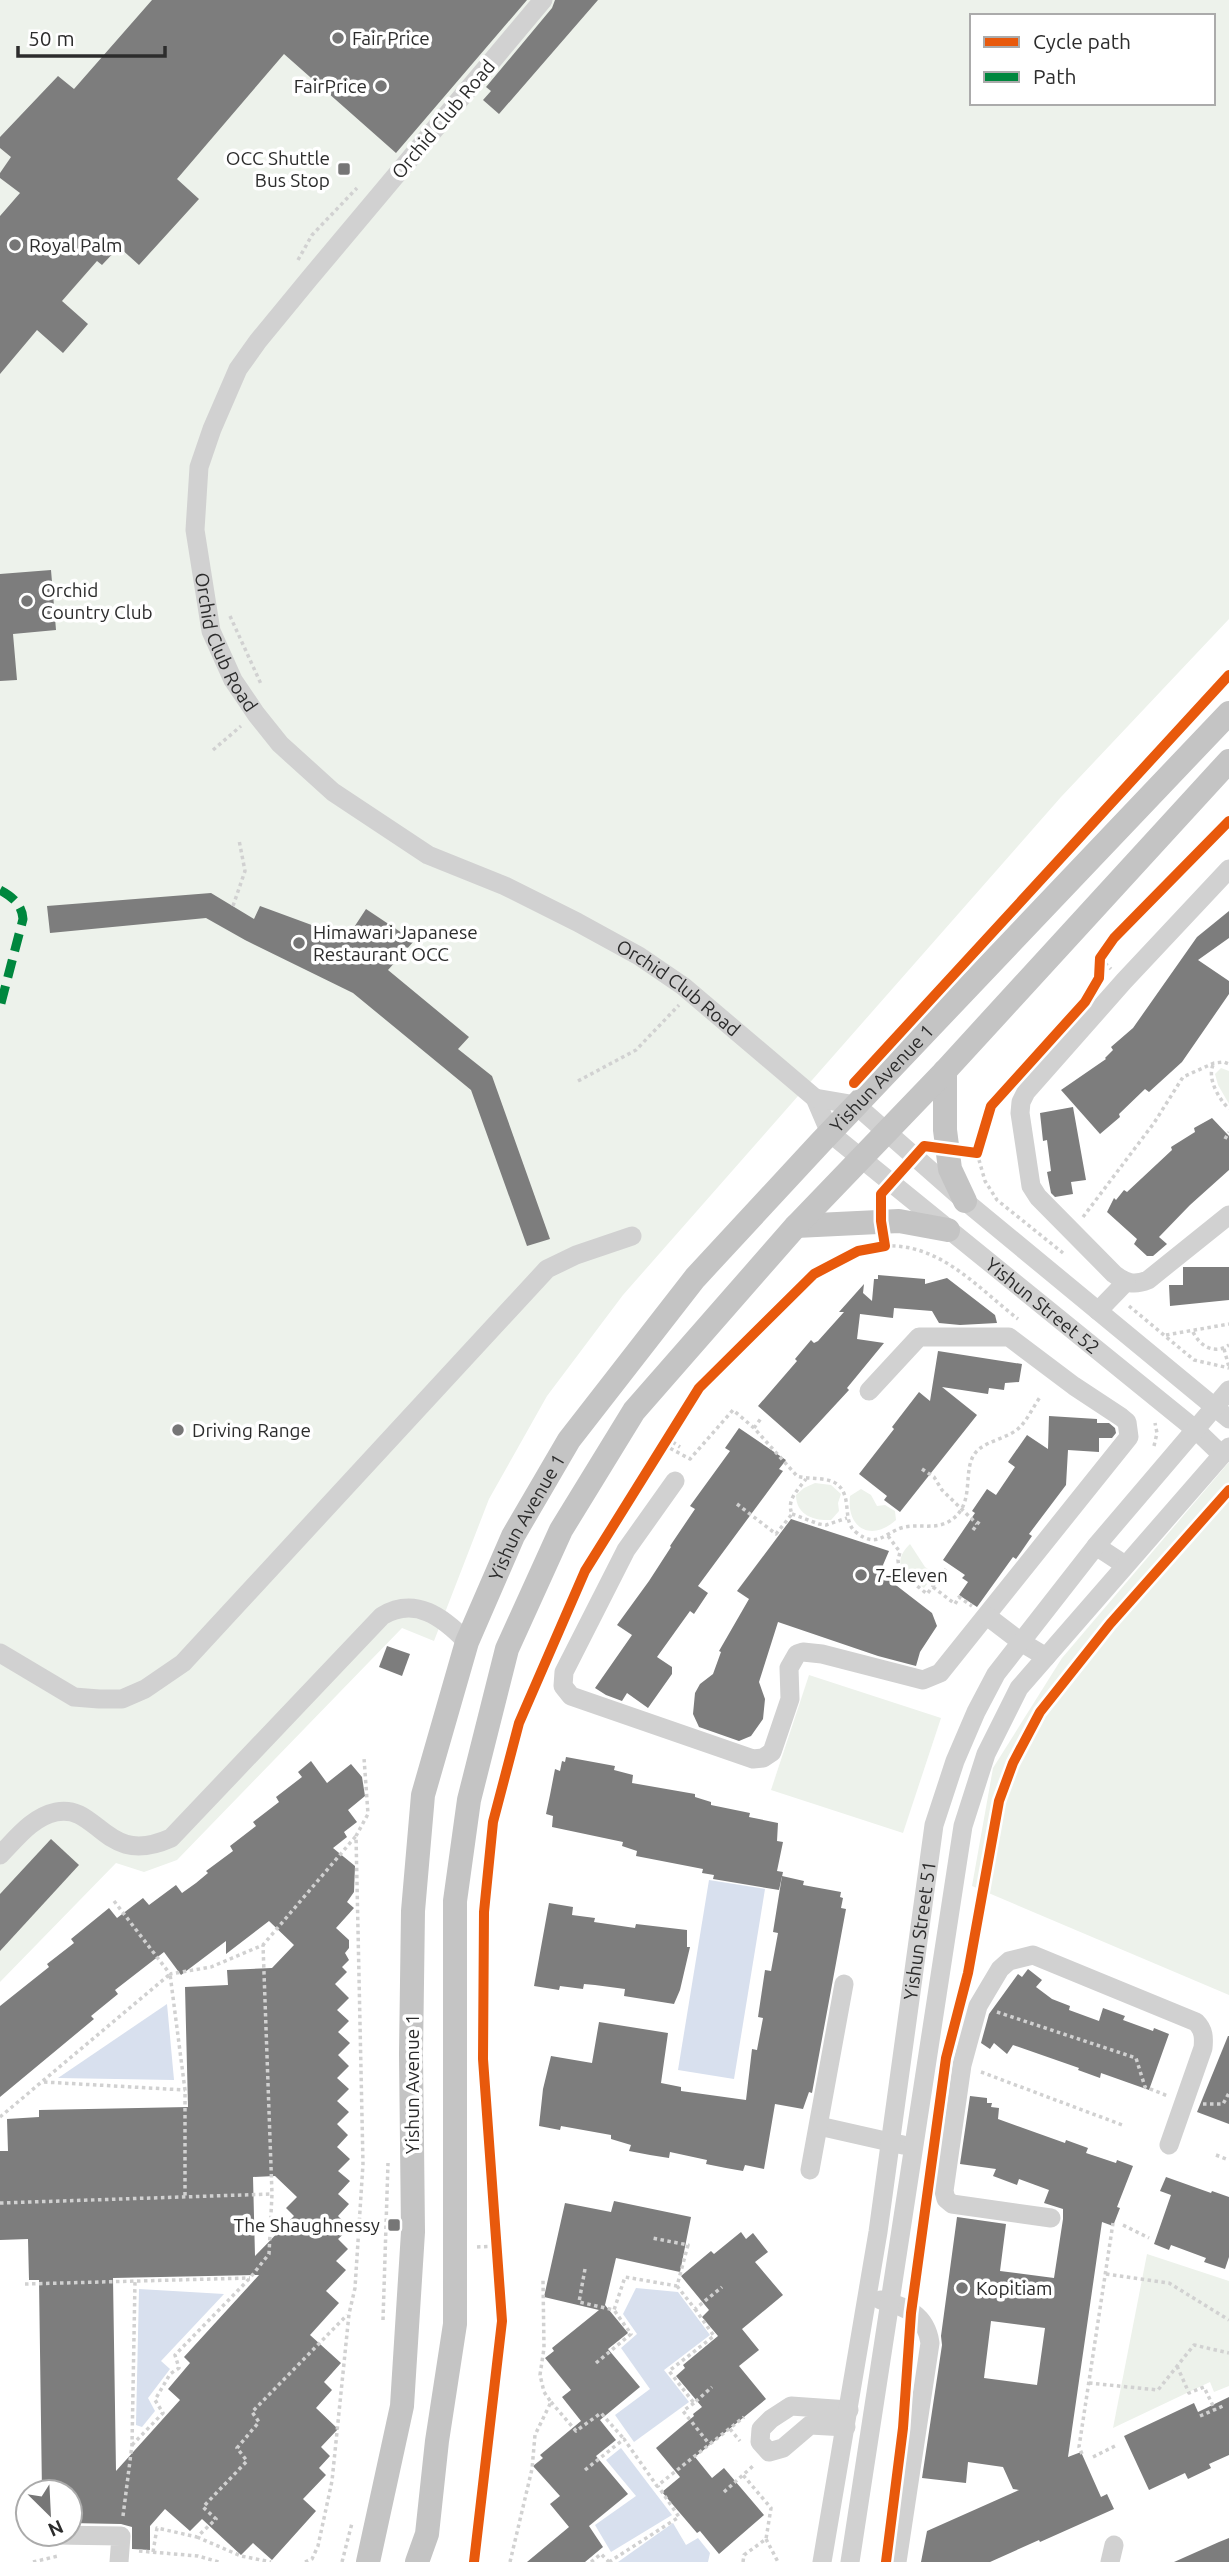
<svg xmlns="http://www.w3.org/2000/svg" width="1229" height="2562" font-family="Ubuntu,sans-serif">
<style>
.green{fill:#edf2eb;fill-rule:evenodd}
.water{fill:#d8e0ee}
.building{fill:#7d7d7d;fill-rule:evenodd}
.lines{fill:none;stroke-linecap:round;stroke-linejoin:round}
.path{stroke:#d1d1d1;stroke-width:3.5;stroke-dasharray:3.5 3.5;stroke-linecap:butt}
.minor{stroke:#d1d1d1;stroke-width:19}
.major{stroke:#c4c4c4;stroke-width:24}
.quiet{stroke:#00873e;stroke-width:9;stroke-dasharray:18 9;stroke-linecap:butt}
.cycleway-casing{stroke:#fff;stroke-width:15}
.cycleway{stroke:#e8590c;stroke-width:10}
.poi-dot{fill:#767676;stroke:#fff;stroke-width:2.5}
.labels{text-anchor:middle;stroke-width:7;stroke-linejoin:round;paint-order:stroke}
.poi-label{font-size:19px;fill:#2c2c2c;stroke:#fff;text-anchor:start}
.street-label{font-size:19px;fill:#2c2c2c;stroke:#fff}
</style>
<rect width="100%" height="100%" fill="#fff"/>
<g class="green">
<path d="M0 0H1229V619L1061 797 623 1295 547 1396 489 1499 434 1641 402 1628 177 1860 144 1872 116 1863 0 1982ZM972 16H1213V103H972Z"/>
<path d="M1221 1068 1229 1071V1104L1218 1085 1215 1074Z"/>
<path d="M1229 1462V1995L972 1886 993 1768 1062 1658Z"/>
<path d="M815 1483 831 1485 841 1494 838 1503 839 1511 831 1520C814 1521 796 1515 796 1495L804 1488Z"/>
<path d="M861 1489 871 1495 877 1506 885 1505 895 1511 896 1520C872 1542 846 1529 850 1496Z"/>
<path d="M910 1544 925 1567 935 1574 924 1588C906 1574 889 1565 910 1544Z"/>
<path d="M809 1675 941 1718 903 1833 771 1790Z"/>
<path d="M1147 2254 1229 2281V2386L1214 2392 1210 2382 1113 2428Z"/>
</g>
<g class="water">
<path d="M709 1880 765 1889 734 2079 678 2070Z"/>
<path d="M167 2004 174 2080 58 2078Z"/>
<path d="M636 2288 678 2292 710 2335 664 2370 689 2402 634 2442 615 2415 650 2389 621 2348 637 2334 623 2314Z"/>
<path d="M139 2289 224 2294 161 2361 170 2369 148 2398 155 2411 142 2427 136 2425Z"/>
<path d="M621 2448 672 2515 611 2552 595 2525 636 2496 606 2460Z"/>
<path d="M673 2523 686 2545 698 2538 710 2553 708 2562H618Z"/>
</g>
<g class="building">
<path d="M152 0H527L396 153 284 54 177 179 199 199 139 265 119 247 102 265 97 261 62 301 88 324 63 353 37 330 0 374V216L20 193 0 178V173L11 157 0 148V137L58 76 74 89Z"/>
<path d="M555 0H598L499 114 483 100 491 91 486 87 552 8Z"/>
<path d="M51 570 56 630 13 634 17 680 0 681V574Z"/>
<path d="M211 893 254 919 260 906 347 938 366 909 414 941 388 970 469 1037 458 1049 492 1076 550 1239 527 1246 471 1090 353 993 245 940 206 918 50 933 47 906Z"/>
<path d="M1229 911V938L1198 960 1229 981V994L1182 1062 1149 1092 1145 1089 1119 1114 1120 1117 1100 1134 1061 1090 1106 1059 1105 1058 1113 1050 1111 1047 1133 1028 1197 937Z"/>
<path d="M1073 1107 1086 1180 1071 1182 1073 1194 1055 1197 1051 1193 1047 1172 1051 1171 1047 1140 1043 1141 1040 1113Z"/>
<path d="M1212 1118 1229 1136V1170L1190 1205 1159 1237 1167 1244 1153 1256H1147L1134 1244 1137 1239 1107 1212 1114 1198 1116 1200 1124 1190 1127 1192 1172 1150 1171 1147 1195 1132 1194 1128Z"/>
<path d="M1183 1267H1229V1300L1170 1306 1169 1285H1183Z"/>
<path d="M878 1275 925 1279V1284L947 1278 995 1315 997 1323 960 1325 939 1323 932 1311 894 1308 893 1318 860 1314 857 1339 884 1343 847 1388 849 1390 800 1443 758 1406 797 1361 795 1359 811 1340 814 1343 818 1341 844 1312H839L864 1284 863 1293 872 1301 874 1279H878Z"/>
<path d="M938 1351 1022 1364 1019 1382 1005 1383 1004 1390 989 1388 988 1394 942 1387 977 1415 900 1512 884 1500 887 1496 859 1474 894 1429 892 1427 919 1392 930 1401Z"/>
<path d="M1049 1416 1097 1419V1423H1109L1115 1428 1116 1433 1112 1438H1099V1452L1068 1450 1066 1485 1029 1534 1032 1536 1021 1552 1016 1559 1013 1557 977 1607 959 1595 968 1582 962 1578 965 1575 943 1560 975 1513 972 1511 987 1489 996 1495 1015 1467 1008 1462 1027 1435 1048 1449Z"/>
<path d="M739 1428 786 1460 779 1469 783 1471 698 1586 708 1593 694 1614 690 1611 657 1657 672 1667V1674L648 1708 627 1693 622 1701 606 1695 595 1688 632 1635 617 1625 649 1581 671 1547 670 1546 695 1509 690 1506 730 1451 725 1448Z"/>
<path d="M791 1519 889 1551 883 1565 888 1579 932 1613 937 1626 920 1652 916 1666 878 1656 778 1622 759 1682 765 1699 763 1719 751 1736 739 1741 699 1727 693 1714 695 1693 700 1684 713 1674 721 1652 719 1651 749 1599 737 1591Z"/>
<path d="M387 1646 410 1654 402 1676 379 1667Z"/>
<path d="M566 1757 615 1766 614 1770 633 1775 632 1783 695 1794V1797L711 1802V1805L750 1813 749 1817 778 1823 777 1841 783 1842 777 1871 783 1872 779 1890 713 1879 714 1875 702 1873 703 1869 636 1856 637 1851 622 1846 623 1842 552 1827 553 1816 546 1814 550 1795 555 1769 560 1771 562 1761 565 1762Z"/>
<path d="M311 1761 327 1783 351 1764 362 1777 365 1796 348 1810 357 1822 344 1832 347 1837 333 1848 355 1866 354 1892 347 1902 354 1908 336 1928 349 1940V1948L345 1953 349 1960 342 1967 347 1972 335 1984 349 1998 337 2010 349 2021 338 2032 350 2043 338 2055 349 2066 337 2078 349 2089 337 2101 349 2112 337 2124 348 2135 337 2147 350 2159 338 2171 350 2181 338 2194 349 2204 338 2216 350 2228 338 2239 348 2249 336 2261 346 2270 326 2291 339 2303 310 2335 341 2363 324 2382 332 2390 316 2408 338 2429 321 2447 330 2456 319 2468 326 2475 303 2499 316 2511 272 2560 253 2543 241 2555 202 2519 190 2531 165 2509 150 2526V2550L132 2549V2527L121 2524 70 2523V2492H42L39 2280H29L28 2239 0 2240V2151H8L7 2119 39 2117V2110L188 2107 185 1987 228 1985 227 1970 272 1968 294 1945 269 1921 226 1954V1941L181 1975 164 1952 115 1990 118 1994 91 2016 94 2019 0 2097V2006L49 1967 47 1964 74 1943 71 1939 109 1908 117 1918 143 1898 149 1905 176 1885 182 1893 196 1883 208 1873 206 1871 233 1851 230 1846 256 1826 253 1822 279 1802 276 1797 302 1777 298 1772ZM275 2176 297 2197 286 2208 294 2216 255 2256 253 2177ZM259 2275 184 2357 190 2363 168 2389 180 2400 116 2471 113 2278Z"/>
<path d="M51 1839 79 1865 0 1951V1894Z"/>
<path d="M782 1876 804 1881 803 1885 841 1892 840 1897 843 1898 841 1908 846 1909 812 2093 809 2092 803 2109 775 2104 764 2169 745 2165 743 2171 726 2168 706 2164 707 2160 670 2152 669 2158 650 2155 629 2151 631 2145 611 2139V2135L561 2126 560 2130 539 2126 543 2089 551 2056 592 2063 599 2022 668 2033 661 2083 681 2087V2091L746 2100 752 2049 757 2050 763 2018 758 2017 765 1970 771 1971 778 1933 773 1932Z"/>
<path d="M549 1903 573 1907 572 1915 595 1918 594 1922 635 1928 636 1924 687 1930V1947H690L680 1990 674 2004 624 1996 625 1989 595 1985 584 1984 583 1989 560 1986 559 1990 534 1986Z"/>
<path d="M1028 1969 1042 1980 1036 1987 1052 1999 1070 2006 1069 2010 1099 2021 1103 2008 1125 2016 1123 2020 1153 2031 1154 2028 1169 2034 1149 2090 1101 2073 1100 2078 1078 2070 1079 2068 1013 2045 1007 2054 994 2043 990 2049 981 2043 989 2014 1018 1974 1022 1977Z"/>
<path d="M1228 2036H1229V2124L1197 2112Z"/>
<path d="M970 2096 987 2098V2103H992L991 2107 999 2108 998 2119 1065 2143 1066 2140 1088 2148 1086 2153 1116 2163 1117 2160 1133 2166 1117 2207 1120 2208 1113 2226 1102 2222 1068 2457 1081 2452 1101 2497 1107 2494 1114 2509 1040 2542 1039 2540 990 2562H921L927 2531 1019 2490 1013 2489 1003 2467 968 2462 966 2483 922 2478 942 2345 941 2336 957 2217 1006 2224 1000 2271 1054 2278 1063 2219V2209L1044 2203 1049 2190 1019 2179 1017 2185 993 2176 996 2169 960 2164ZM991 2321 1045 2328 1037 2385 984 2378Z"/>
<path d="M1166 2177 1211 2193 1212 2191 1229 2197V2257L1225 2269 1204 2262 1206 2258 1171 2245 1169 2250 1154 2244 1171 2195 1160 2191Z"/>
<path d="M614 2201 691 2217 680 2272 616 2258 605 2305 628 2333 608 2349 640 2387 600 2420 616 2440 596 2456 628 2494 589 2526 603 2547 585 2562H527L569 2527 550 2504 560 2496 533 2466 543 2458 540 2455 581 2421 562 2397 571 2390 545 2358 554 2351 552 2348 599 2310 544 2297 565 2203 611 2212Z"/>
<path d="M741 2232 746 2239 753 2233 768 2252 755 2262 783 2295 742 2329 759 2350 739 2366 766 2399 695 2457 712 2478 724 2468 764 2515 719 2554 700 2531 697 2533 662 2492 680 2477 656 2448 694 2416 693 2414 702 2407 676 2376 685 2368 683 2365 718 2336 702 2317 709 2310 681 2276 711 2251 714 2254Z"/>
<path d="M1229 2397V2455L1209 2464 1211 2468 1188 2479 1185 2473 1149 2490 1124 2436 1194 2403 1198 2412Z"/>
<path d="M1229 2538V2562H1174L1219 2542Z"/>
</g>
<g class="lines">
<g class="path">
<path d="M298 260 312 235 357 188"/>
<path d="M230 616 261 684"/>
<path d="M213 750 241 726"/>
<path d="M1140 771 1229 675"/>
<path d="M233 906 245 871 239 840"/>
<path d="M1100 958 1111 969"/>
<path d="M1213 1065C1207 1079 1219 1099 1229 1109"/>
<path d="M578 1081 636 1050 679 1005"/>
<path d="M1225 1139 1229 1132"/>
<path d="M977 1153 985 1181 997 1200 1063 1253"/>
<path d="M1083 1217 1154 1123 1183 1077 1214 1063 1224 1062 1229 1064"/>
<path d="M885 1246C940 1243 978 1288 1018 1319"/>
<path d="M1129 1306 1194 1360 1229 1368"/>
<path d="M1193 1332C1200 1346 1214 1355 1229 1345"/>
<path d="M1166 1335 1229 1324"/>
<path d="M1224 1349 1229 1367"/>
<path d="M754 1428 762 1417"/>
<path d="M667 1438 680 1447"/>
<path d="M664 1445 690 1459 733 1410 754 1428 797 1476C809 1480 828 1476 838 1485 853 1498 841 1522 857 1533 877 1548 884 1534 901 1528 917 1523 933 1530 948 1522 979 1505 959 1467 978 1450 989 1440 1009 1438 1020 1427 1028 1419 1034 1405 1041 1396"/>
<path d="M1154 1446 1157 1433 1155 1423"/>
<path d="M922 1469 934 1477 942 1490 977 1524"/>
<path d="M737 1504 776 1534 792 1514C786 1500 798 1490 806 1479"/>
<path d="M792 1514 819 1524 826 1525 847 1518"/>
<path d="M973 1530 981 1519"/>
<path d="M888 1536 900 1552 898 1560 899 1571 927 1594 946 1569"/>
<path d="M933 1587 955 1604 959 1597 972 1606"/>
<path d="M114 1901 170 1974 211 1967 263 1945 356 1836"/>
<path d="M997 2012 1136 2058 1145 2087 1168 2096"/>
<path d="M981 2072 1125 2126"/>
<path d="M44 2082 185 2090"/>
<path d="M1203 2104H1223L1229 2093"/>
<path d="M0 2117 170 1974 185 2090V2198"/>
<path d="M1216 2155 1229 2160"/>
<path d="M0 2203 272 2194"/>
<path d="M1123 2225 1149 2238"/>
<path d="M477 2247 496 2246"/>
<path d="M585 2269 579 2302 614 2310 625 2277 677 2286 688 2245 652 2238"/>
<path d="M1106 2274 1169 2283 1229 2320"/>
<path d="M25 2284 250 2278"/>
<path d="M677 2286 695 2309 722 2287"/>
<path d="M695 2309 714 2336 669 2371 694 2403 712 2387"/>
<path d="M383 2320 388 2163"/>
<path d="M596 2363 631 2334 614 2310"/>
<path d="M1177 2366 1189 2393 1204 2387 1215 2410"/>
<path d="M1089 2383 1158 2390 1194 2345 1229 2353"/>
<path d="M551 2402 576 2431 601 2413 624 2439"/>
<path d="M694 2403 683 2411 710 2445"/>
<path d="M1200 2416 1223 2406"/>
<path d="M730 2429 740 2441"/>
<path d="M132 2445 163 2413 155 2400 170 2374 179 2368 175 2355 250 2278 269 2254 272 2194 263 1945"/>
<path d="M1082 2454 1079 2447 1113 2223"/>
<path d="M1093 2457 1117 2445"/>
<path d="M585 2470 624 2439 657 2486 744 2417"/>
<path d="M724 2492 754 2465"/>
<path d="M123 2516 132 2445 135 2281"/>
<path d="M197 2537 241 2556 271 2562"/>
<path d="M766 2539 778 2562"/>
<path d="M139 2551 198 2556 219 2562"/>
<path d="M153 2552 157 2528 197 2537 216 2519 203 2507 247 2461 237 2448 259 2422 252 2412 347 2315"/>
<path d="M33 2562 58 2556"/>
<path d="M305 2562 312 2559 318 2546 332 2481 349 2314 355 2288 363 2164 356 1836 368 1814 364 1758"/>
<path d="M342 2562 352 2523"/>
<path d="M510 2562 532 2469 535 2435 551 2402 544 2392 540 2375 544 2348 543 2280"/>
<path d="M591 2562 601 2554 609 2562"/>
<path d="M609 2562 679 2517 658 2486"/>
<path d="M743 2562 744 2555 766 2539 771 2508 743 2475"/>
</g>
<g class="minor">
<path id="s1" d="M543 0 309 279 258 341 238 369 212 429 199 467 195 530 211 631 233 680 256 714 280 744 333 792 428 855 505 886 577 922 639 956 683 986 815 1098 830 1133 1196 1430 1222 1455"/>
<path d="M1229 869 1124 981 1026 1092 1021 1102 1020 1113 1031 1186 1038 1197 1114 1274C1126 1283 1133 1286 1148 1280L1229 1215"/>
<path d="M815 1098 856 1105 965 1201 1229 1419"/>
<path d="M1098 1311 1126 1282"/>
<path d="M675 1481 626 1550 564 1672 563 1686 571 1696 753 1759 763 1758 772 1752 790 1699 789 1668 797 1654 803 1652 822 1654 923 1680 940 1673 1129 1437 1127 1422 1121 1417 1074 1386 1009 1337H919L869 1391"/>
<path d="M1096 1546 1125 1565"/>
<path d="M987 1616 1021 1642 1046 1657"/>
<path d="M0 1653 74 1697 99 1699H122L145 1689 183 1663 547 1269 576 1255 632 1236"/>
<path d="M0 1855C16 1839 32 1817 56 1812 99 1803 104 1868 171 1838L382 1616C415 1596 443 1617 467 1642"/>
<path d="M819 2126 903 2145"/>
<path d="M810 2170 844 1984"/>
<path d="M1051 2218 952 2204 946 2199 944 2191 962 2065 978 2006 1000 1969 1009 1961 1033 1955 1196 2022C1204 2030 1204 2038 1203 2048L1169 2145"/>
<path d="M881 2300C907 2307 926 2315 930 2343L897 2562"/>
<path d="M846 2427 810 2425 783 2448 769 2452 760 2442 761 2429 771 2419 791 2406 849 2410"/>
<path d="M55 2535 121 2536 119 2562"/>
<path id="s2" d="M822 2562 878 2232 934 1825 955 1761 976 1712 996 1674 1096 1546 1229 1390"/>
<path d="M850 2562 963 1826 986 1754 1019 1688 1229 1447"/>
<path d="M1110 2562 1114 2545"/>
</g>
<g class="major">
<path d="M945 1071V1130L950 1169 965 1201"/>
<path d="M796 1226 899 1221 948 1230"/>
<path id="s3" d="M368 2562 402 2406 413 2232 411 2054 413 1911 423 1795 467 1642 513 1536 569 1440 695 1278 820 1143 1229 713"/>
<path d="M417 2562 427 2534 437 2441 455 2324V1901L469 1800 507 1649 561 1530 634 1411 796 1226 945 1071 1229 761"/>
</g>
<path class="quiet" d="M0 890C13 897 22 905 23 919L0 1007"/>
<g class="cycleway-casing">
<g id="cycleway">
<path d="M854 1083 1229 675"/>
<path d="M474 2562 502 2321 483 2059 484 1912 493 1822 519 1723 585 1571 699 1388 814 1274 858 1251 885 1246 881 1221V1194L924 1146 977 1153 991 1106 1085 1002 1099 978 1100 958 1114 938 1229 821"/>
<path d="M886 2562 903 2428 911 2313 946 2058 968 1973 999 1801 1013 1763 1040 1712 1110 1624 1229 1490"/>
</g>
</g>
<use href="#cycleway" class="cycleway"/>
</g>
<g class="poi-dot">
<circle cx="338" cy="38" r="7"/>
<circle cx="381" cy="86" r="7"/>
<rect x="337" y="162" width="14" height="14" rx="3.5"/>
<circle cx="15" cy="245" r="7"/>
<circle cx="27" cy="601" r="7"/>
<circle cx="299" cy="943" r="7"/>
<circle cx="178" cy="1430" r="7"/>
<circle cx="861" cy="1575" r="7"/>
<rect x="387" y="2218" width="14" height="14" rx="3.5"/>
<circle cx="962" cy="2288" r="7"/>
</g>
<g class="labels">
<g class="poi-label">
<text x="352" y="45">Fair Price</text>
<text x="367" y="93" text-anchor="end">FairPrice</text>
<text x="330" y="165" text-anchor="end">OCC Shuttle<tspan x="330" dy="22">Bus Stop</tspan></text>
<text x="29" y="252">Royal Palm</text>
<text x="41" y="597">Orchid<tspan x="41" dy="22">Country Club</tspan></text>
<text x="313" y="939">Himawari Japanese<tspan x="313" dy="22">Restaurant OCC</tspan></text>
<text x="192" y="1437">Driving Range</text>
<text x="875" y="1582">7-Eleven</text>
<text x="380" y="2232" text-anchor="end">The Shaughnessy</text>
<text x="976" y="2295">Kopitiam</text>
</g>
<g class="street-label">
<text transform="translate(443 119) rotate(-50)" y="7">Orchid Club Road</text>
<text dy="7" stroke="none"><textPath href="#s1" startOffset="765">Orchid Club Road</textPath></text>
<text dy="7" stroke="none"><textPath href="#s1" startOffset="1353">Orchid Club Road</textPath></text>
<text dy="7" stroke="none"><textPath href="#s3" startOffset="1636">Yishun Avenue 1</textPath></text>
<text dy="7" stroke="none"><textPath href="#s1" startOffset="1841">Yishun Street 52</textPath></text>
<text dy="7" stroke="none"><textPath href="#s3" startOffset="1069">Yishun Avenue 1</textPath></text>
<text dy="7" stroke="none"><textPath href="#s2" startOffset="639">Yishun Street 51</textPath></text>
<text transform="translate(412 2084) rotate(-90)" y="7">Yishun Avenue 1</text>
</g>
</g>
<rect x="970" y="14" width="245" height="91" fill="#ffffff" stroke="#ababab" stroke-width="2"/>
<rect x="984" y="37" width="35" height="10" fill="#e8590c" stroke="#ababab" stroke-width="2"/>
<text x="1033" y="49" font-size="21" fill="#2c2c2c">Cycle path</text>
<rect x="984" y="72" width="35" height="10" fill="#00873e" stroke="#ababab" stroke-width="2"/>
<text x="1033" y="84" font-size="21" fill="#2c2c2c">Path</text>
<g transform="translate(49 2513) rotate(156)"><circle r="33" fill="#ffffff" stroke="#ababab" stroke-width="2"/>
<path d="M0-5L12 26L0 18L-12 26Z" fill="#767676"/>
<text y="-10" font-size="19" font-weight="bold" text-anchor="middle" fill="#2c2c2c">N</text>
</g>
<path d="M18 46v10h147v-10" fill="none" stroke="#2c2c2c" stroke-width="3.5"/>
<text x="28" y="46" font-size="21" fill="#2c2c2c" stroke="#ffffff" stroke-width="5" paint-order="stroke">50 m</text>
</svg>
